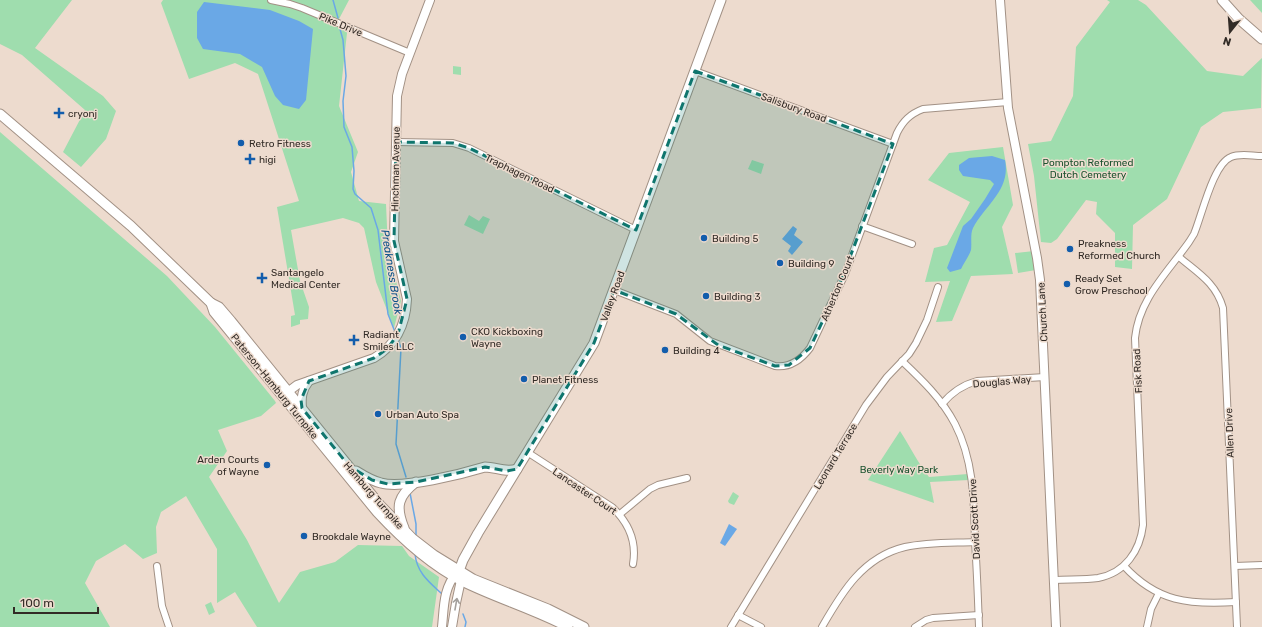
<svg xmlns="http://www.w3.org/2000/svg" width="1262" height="627" font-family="Rubik,sans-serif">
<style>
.green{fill:#9fddae}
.water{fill:#6aa8e6}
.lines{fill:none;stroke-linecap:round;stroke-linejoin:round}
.stream{stroke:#6aa8e6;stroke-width:1.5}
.street-casing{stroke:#a29185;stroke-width:8}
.secondary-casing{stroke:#a29185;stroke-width:10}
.primary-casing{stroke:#a29185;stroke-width:11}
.street{stroke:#fff;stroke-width:6}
.secondary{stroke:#fff;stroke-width:8}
.primary{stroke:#fff;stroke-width:9}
.oneway{stroke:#a3a09d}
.marked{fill:#0f766e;fill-opacity:0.2;stroke:#0f766e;stroke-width:3;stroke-dasharray:8 5;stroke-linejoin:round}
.poi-dot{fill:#135dac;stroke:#eddbce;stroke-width:1.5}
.labels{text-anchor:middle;stroke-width:3;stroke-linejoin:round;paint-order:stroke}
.street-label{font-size:10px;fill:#322b26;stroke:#eddbce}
.poi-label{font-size:10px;fill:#322b26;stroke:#eddbce;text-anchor:start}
.park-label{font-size:10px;fill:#1a522e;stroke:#eddbce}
.water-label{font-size:11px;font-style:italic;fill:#074f87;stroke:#eddbce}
</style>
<rect width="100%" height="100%" fill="#eddbce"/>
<g class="green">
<path d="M0 0H72L35 48 103 96 116 111 106 139 81 167 63 152 85 110 22 55 0 44Z"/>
<path d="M163 0H349L339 19 347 33 339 106 358 152 351 172 359 201 386 204 388 249 401 301 394 328 376 282 364 228 359 223 343 218 291 230 300 281 309 307 308 319 300 320V324L291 327V316L295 315 277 207 299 201 258 74 235 63 189 79 161 3Z"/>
<path d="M1107 0H1138L1146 5 1207 71 1243 76 1262 58 1261 108 1223 112 1201 127 1167 199 1133 225 1132 269 1115 267V233L1096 214 1097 202 1086 200 1057 239 1051 243 1041 242 1034 176 1028 144 1051 141 1073 96 1076 47 1110 2Z"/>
<path d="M1250 0H1262V13Z"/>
<path d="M453 66 461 67V75L453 74Z"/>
<path d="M0 132 167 276 215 327 275 401 276 403 261 416 218 430 227 451 209 477 247 540 279 603 300 572 335 562 358 545 402 546 409 556 439 577 432 627H257L235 592 217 603V549L186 496 161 512 156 527 157 553 143 559 125 544 96 561 85 583 110 627H0Z"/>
<path d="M1003 147 1013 205 1002 227 1013 274 971 276 952 321 936 322 950 281 925 282 934 248 947 245 970 202 928 180 949 153Z"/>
<path d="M752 160 764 164 761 174 748 169Z"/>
<path d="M469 215 479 221 483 216 490 219 483 234 464 225Z"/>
<path d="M1034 251 1036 270 1018 273 1015 253Z"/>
<path d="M900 431C910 446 917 462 929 477L968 474 969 480 930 482 934 503 868 480Z"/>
<path d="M733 492 739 496 734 505 729 503 728 501Z"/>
<path d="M211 602 215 612 209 615 205 605Z"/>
</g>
<g class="water">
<path d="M204 2 270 10 299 21 313 29 306 100 299 109 283 105 275 96 262 67 240 54 203 49 197 38V12Z"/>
<path d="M992 156 1005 160C1011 190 985 205 973 228 970 234 972 243 971 250 969 256 964 263 961 269L950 272 947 268 963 226 971 219 985 199 994 184 990 180 963 176 959 170V165L969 158Z"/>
<path d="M793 226 797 229 794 235 803 242 792 255 788 251 791 246 782 239Z"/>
<path d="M729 524 737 529 725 546 720 543Z"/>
</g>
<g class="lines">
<g class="stream">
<path d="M333 0 338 18"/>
<path d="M340 29 343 40 346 76 343 101 344 127 352 147 354 171 353 189 355 194 371 208 378 230 388 314 395 332"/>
<path d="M398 340 401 348 396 444 406 477"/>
<path d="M410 493 416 524V536"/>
<path d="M415 554C417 573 429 582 442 594"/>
<path d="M463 614 466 622 465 627"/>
</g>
<g class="street-casing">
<g id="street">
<path d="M271 0 290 4 302 8 410 53"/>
<path d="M695 71 893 144"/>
<path d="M396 142 453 143 469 148 636 230"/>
<path d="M862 226 912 244"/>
<path d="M1179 257C1198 273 1216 283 1223 308L1237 627"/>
<path d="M614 290 676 314 710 341 775 366C790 368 801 360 810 348L845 274 897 133C903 121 910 114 923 109L1008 102"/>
<path d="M902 361C922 380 942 399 955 424 974 461 974 501 975 542 977 570 978 599 979 627"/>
<path d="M942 404C952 392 962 385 977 381L1045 377"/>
<path d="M527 452 612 507C629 523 637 541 633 564"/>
<path d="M620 514 650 489 658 485 687 478"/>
<path d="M157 566 162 606 169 627"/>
<path d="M1124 566C1157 602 1189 605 1236 602"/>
<path d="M1235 566 1262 565"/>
<path d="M1054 580C1068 579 1084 580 1098 578 1125 573 1140 551 1143 525L1135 338C1139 299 1167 273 1189 242L1194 234C1202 215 1213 164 1231 157 1240 153 1252 156 1262 156"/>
<path d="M738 615 761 627"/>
<path d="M731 627 866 405 887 377 909 354 916 343 927 320 938 287"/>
<path d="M822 627C842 592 863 557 905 547 928 542 953 543 975 542"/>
<path d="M915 627 926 620 933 618 979 615"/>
<path d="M1147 627 1151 609 1159 593"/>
</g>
</g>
<g class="secondary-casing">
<g id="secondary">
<path d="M1000 0 1008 108 1037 258 1040 280 1056 627"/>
<path d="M285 396 289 391 297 385 374 358C396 345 406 324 407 299L394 241 397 96 402 74 430 0"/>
<path d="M302 408C301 397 302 390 309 381"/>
<path d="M442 627C444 609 443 587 457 573"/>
<path d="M452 627 456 603 461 580 460 575"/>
</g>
</g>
<g class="primary-casing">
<g id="primary">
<path d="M1222 0 1239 19 1262 39"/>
<path d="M0 114 131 226 211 303 214 312 377 512C402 539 429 564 462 581 496 598 534 609 568 627"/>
<path d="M211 303 219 307 231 321 380 505 412 538 434 555 473 579 548 609 584 627"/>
<path d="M356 471C364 476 372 481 381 483 403 489 462 474 485 467 496 467 505 473 517 469"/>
<path d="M404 528C395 506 398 496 416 482"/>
<path d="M459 571 463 560 478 533 594 343 721 0"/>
</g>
</g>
<use href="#street" class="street"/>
<use href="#secondary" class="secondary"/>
<use href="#primary" class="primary"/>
</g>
<defs><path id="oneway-shaft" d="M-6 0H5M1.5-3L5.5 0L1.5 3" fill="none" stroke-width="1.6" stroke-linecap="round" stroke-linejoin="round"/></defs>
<use class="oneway" href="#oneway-shaft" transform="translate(456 604) rotate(-80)"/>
<path class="marked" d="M695 71 893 144 839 286 810 348 789 365 775 366 718 345 676 314 614 290 594 343 517 469 507 471 485 467 416 482 388 484 372 480 349 466 302 408 301 400 309 381 374 358 387 349 398 334 407 299 394 241 396 142 453 143 469 148 636 230Z"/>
<g class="poi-dot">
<path d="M57 107h4v4h4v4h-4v4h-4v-4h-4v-4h4z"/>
<circle cx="241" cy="143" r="4"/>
<path d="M248 153h4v4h4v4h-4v4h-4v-4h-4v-4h4z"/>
<circle cx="704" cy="238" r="4"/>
<circle cx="1070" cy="249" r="4"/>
<circle cx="780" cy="263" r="4"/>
<path d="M260 272h4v4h4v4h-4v4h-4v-4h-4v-4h4z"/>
<circle cx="1067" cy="284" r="4"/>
<circle cx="706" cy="296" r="4"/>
<circle cx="463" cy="337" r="4"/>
<path d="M352 334h4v4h4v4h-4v4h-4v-4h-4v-4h4z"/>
<circle cx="665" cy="350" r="4"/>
<circle cx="524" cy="379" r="4"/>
<circle cx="378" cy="414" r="4"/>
<circle cx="267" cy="465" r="4"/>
<circle cx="304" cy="536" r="4"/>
</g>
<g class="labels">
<g class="street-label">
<text transform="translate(341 24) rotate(23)" y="4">Pike Drive</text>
<text transform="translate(794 107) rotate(20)" y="4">Salisbury Road</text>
<text transform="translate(395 169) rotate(-89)" y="4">Hinchman Avenue</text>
<text transform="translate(520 173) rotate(26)" y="4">Traphagen Road</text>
<text transform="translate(837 288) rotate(-67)" y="4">Atherton Court</text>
<text transform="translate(612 296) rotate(-70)" y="4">Valley Road</text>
<text transform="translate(1042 312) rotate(-93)" y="4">Church Lane</text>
<text transform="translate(1137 371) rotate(-93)" y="4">Fisk Road</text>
<text transform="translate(1002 381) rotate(-5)" y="4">Douglas Way</text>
<text transform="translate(275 386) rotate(51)" y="4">Paterson-Hamburg Turnpike</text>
<text transform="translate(1229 433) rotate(-92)" y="4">Allen Drive</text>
<text transform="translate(835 456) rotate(-59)" y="4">Leonard Terrace</text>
<text transform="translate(585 491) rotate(34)" y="4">Lancaster Court</text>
<text transform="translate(374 495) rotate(49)" y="4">Hamburg Turnpike</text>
<text transform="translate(974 519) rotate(-93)" y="4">David Scott Drive</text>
</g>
<g class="poi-label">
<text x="68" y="117">cryonj</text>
<text x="249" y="147">Retro Fitness</text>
<text x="259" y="163">higi</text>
<text x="712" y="242">Building 5</text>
<text x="1078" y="247">Preakness<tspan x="1078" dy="12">Reformed Church</tspan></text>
<text x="788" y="267">Building 9</text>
<text x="271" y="276">Santangelo<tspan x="271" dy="12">Medical Center</tspan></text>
<text x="1075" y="282">Ready Set<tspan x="1075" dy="12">Grow Preschool</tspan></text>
<text x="714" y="300">Building 3</text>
<text x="471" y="335">CKO Kickboxing<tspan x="471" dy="12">Wayne</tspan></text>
<text x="363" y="338">Radiant<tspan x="363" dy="12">Smiles LLC</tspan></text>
<text x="673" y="354">Building 4</text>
<text x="532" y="383">Planet Fitness</text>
<text x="386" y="418">Urban Auto Spa</text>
<text x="259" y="463" text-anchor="end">Arden Courts<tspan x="259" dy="12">of Wayne</tspan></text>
<text x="312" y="540">Brookdale Wayne</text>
</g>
<g class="park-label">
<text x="1088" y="166">Pompton Reformed<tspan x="1088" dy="12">Dutch Cemetery</tspan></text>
<text x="899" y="473">Beverly Way Park</text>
</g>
<g class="water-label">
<text transform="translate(392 272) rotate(81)" y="4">Preakness Brook</text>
</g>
</g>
<g transform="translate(1230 32) rotate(197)" stroke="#eddbce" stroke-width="3" paint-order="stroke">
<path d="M0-3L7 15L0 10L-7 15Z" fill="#322b26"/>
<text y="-6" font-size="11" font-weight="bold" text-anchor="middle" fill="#322b26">N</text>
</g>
<path d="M14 607v6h84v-6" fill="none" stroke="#322b26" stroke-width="2"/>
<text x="20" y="607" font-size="12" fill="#322b26" stroke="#eddbce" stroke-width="3" paint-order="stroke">100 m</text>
</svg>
